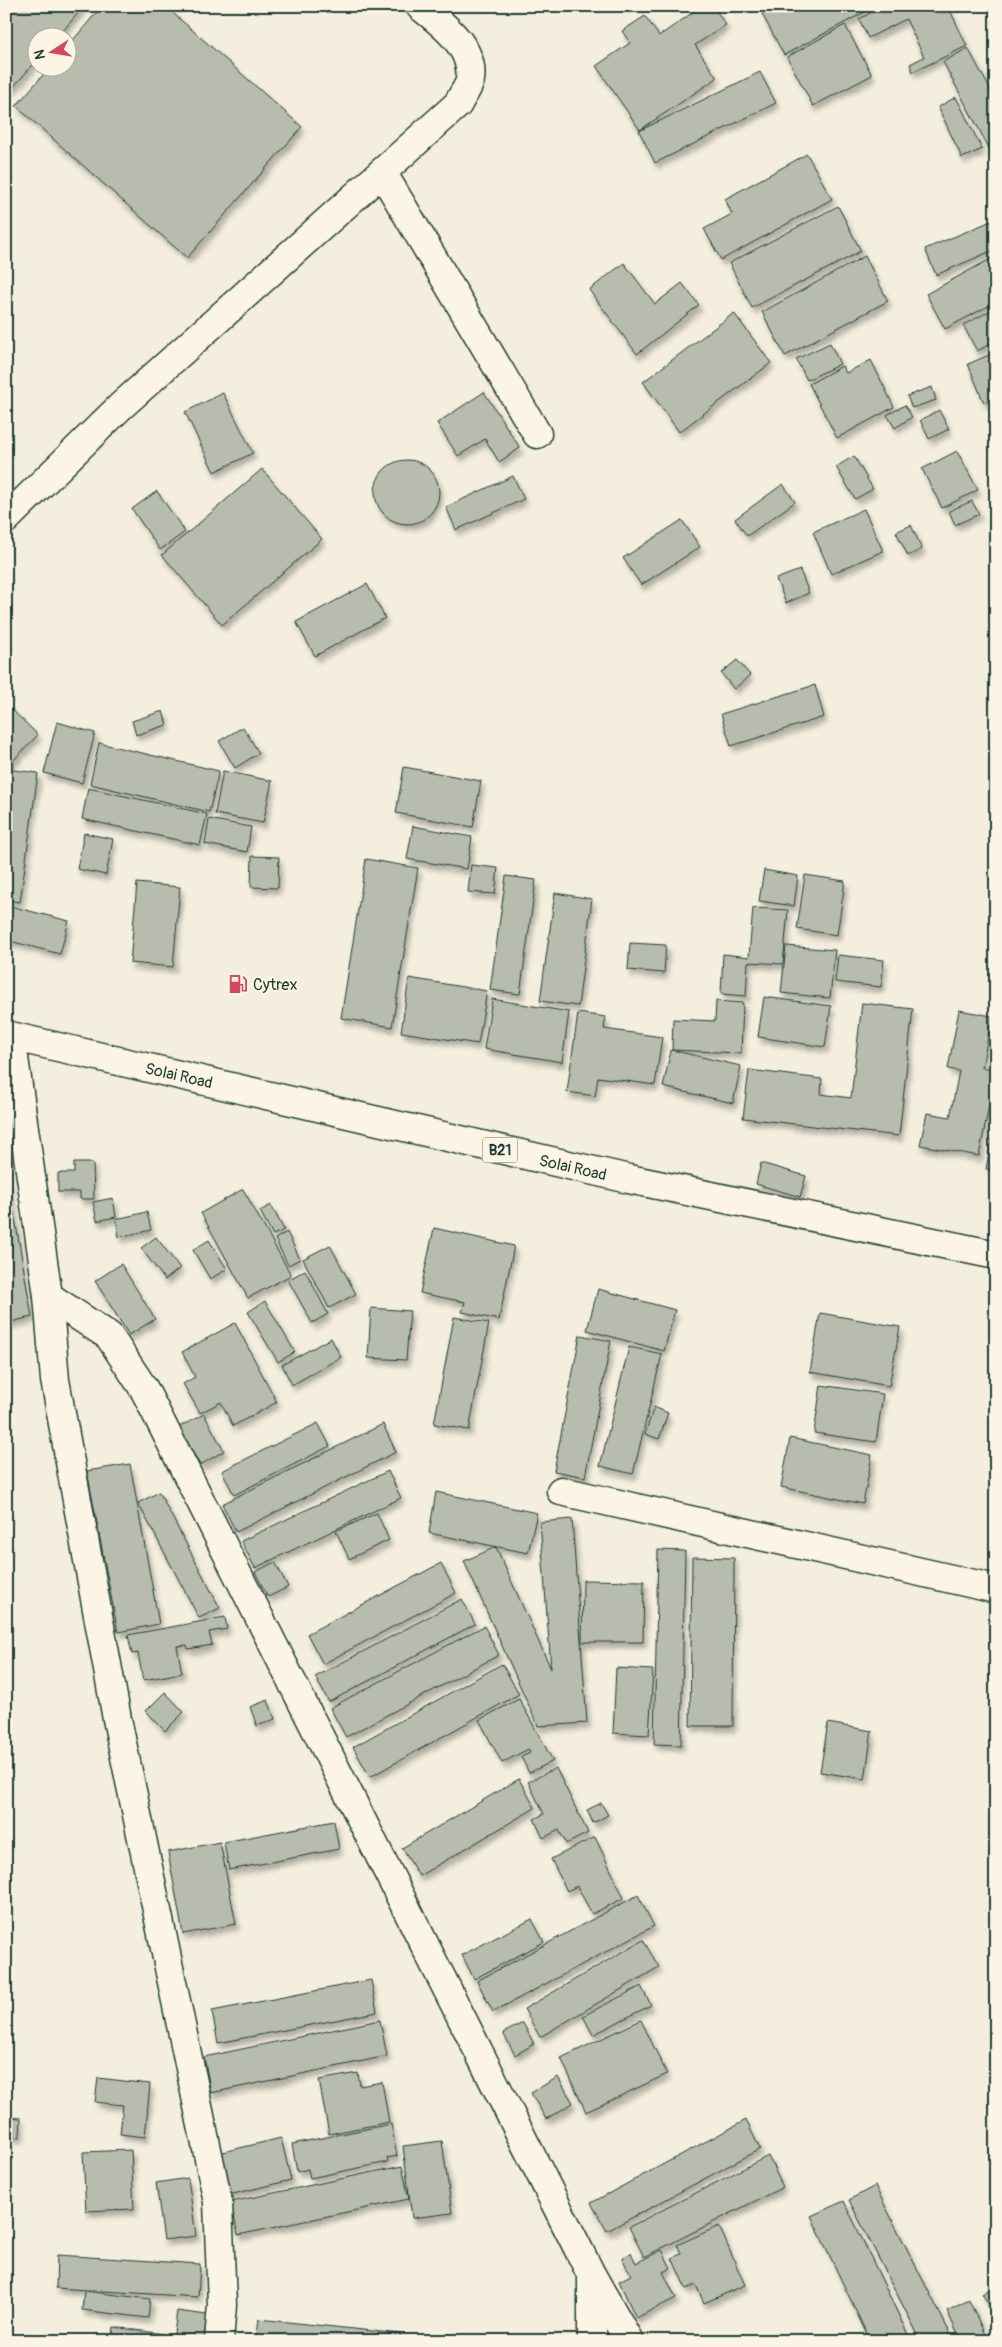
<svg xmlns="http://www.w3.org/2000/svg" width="1002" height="2347" font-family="Pangolin,sans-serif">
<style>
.building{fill:#b8bcae;stroke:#1f3d34;filter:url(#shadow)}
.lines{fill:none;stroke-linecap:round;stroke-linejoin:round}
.minor-casing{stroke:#1f3d34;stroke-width:31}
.trunk-casing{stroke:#1f3d34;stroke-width:31}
.minor{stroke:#fcf5e5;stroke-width:28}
.trunk{stroke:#fcf5e5;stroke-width:28}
.labels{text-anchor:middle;stroke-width:4;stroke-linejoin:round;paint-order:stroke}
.shield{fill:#fcf5e5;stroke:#617469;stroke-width:1}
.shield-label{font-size:15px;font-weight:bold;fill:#1f3d34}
.poi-label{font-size:16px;fill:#1f3d34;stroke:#fcf5e5;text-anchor:start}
.street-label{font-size:16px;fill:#1f3d34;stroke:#fcf5e5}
</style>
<defs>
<filter id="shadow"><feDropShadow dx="3" dy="5.5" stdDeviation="2.5" flood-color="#0004"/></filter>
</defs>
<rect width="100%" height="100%" fill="#f3eede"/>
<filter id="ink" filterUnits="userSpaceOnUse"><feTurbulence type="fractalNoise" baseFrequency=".02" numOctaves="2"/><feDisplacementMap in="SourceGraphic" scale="10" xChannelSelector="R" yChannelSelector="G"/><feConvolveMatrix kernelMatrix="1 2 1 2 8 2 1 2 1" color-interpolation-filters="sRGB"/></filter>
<g filter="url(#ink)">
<g class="building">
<path d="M6 6H84L57 38H38V59L7 94Z"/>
<path d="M102 6H165L302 127 187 258 16 106 49 68H68V46Z"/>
<path d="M702 6H713L726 25 695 45 717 78 640 130 596 66 630 43 622 31 645 16 659 36Z"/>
<path d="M777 6H811L814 13 828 6H876L784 55 762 14Z"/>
<path d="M884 6H948L967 46 913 72 910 64 924 57 906 19 868 38 859 19Z"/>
<path d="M845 25 872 75 813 106 787 57Z"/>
<path d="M968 48 996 100V161L943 62Z"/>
<path d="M760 72 776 103 655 163 639 131Z"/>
<path d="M956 97 982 149 962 158 938 107Z"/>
<path d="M807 154 832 199 721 260 704 229 732 214 725 199Z"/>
<path d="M838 206 861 251 752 308 729 263Z"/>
<path d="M996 219V249L936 275 925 249Z"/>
<path d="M865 256 888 301 785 356 762 312Z"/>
<path d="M996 256V302L945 329 926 294Z"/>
<path d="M624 263 655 304 682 283 699 305 637 354 589 290Z"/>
<path d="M996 308V341L977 351 963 325Z"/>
<path d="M734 313 771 363 679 432 643 382Z"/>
<path d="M830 343 840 364 807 380 796 359Z"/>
<path d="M996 352V398L984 403 968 364Z"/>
<path d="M871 360 894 407 837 438 809 384 842 366 846 373Z"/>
<path d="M932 387 936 400 912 408 907 396Z"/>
<path d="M484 392 520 448 499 462 485 439 458 456 437 423Z"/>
<path d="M223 393 253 453 214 472 185 412Z"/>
<path d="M905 405 912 417 895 428 887 415Z"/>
<path d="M939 410 949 429 929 439 920 420Z"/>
<path d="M957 451 978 490 942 508 922 469Z"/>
<path d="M854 456 873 489 855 499 836 467Z"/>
<circle cx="407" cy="492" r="32"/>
<path d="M262 469 322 539 222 625 162 555Z"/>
<path d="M513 476 524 499 456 530 446 507Z"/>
<path d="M783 484 795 502 747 536 735 519Z"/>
<path d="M157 491 185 532 160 550 132 509Z"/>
<path d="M972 501 979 514 955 525 949 511Z"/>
<path d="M864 509 883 551 831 574 813 532Z"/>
<path d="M682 520 700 547 641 585 623 558Z"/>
<path d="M911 525 922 549 908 556 896 532Z"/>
<path d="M800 570 809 593 786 603 776 579Z"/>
<path d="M367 584 385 618 315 656 296 622Z"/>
<path d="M737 660 750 675 734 689 721 673Z"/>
<path d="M815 685 824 717 731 746 721 714Z"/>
<path d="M6 704 38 735 6 768Z"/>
<path d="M163 711 167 725 136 735 132 721Z"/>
<path d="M57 722 95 733 82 783 44 773Z"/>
<path d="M243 727 259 753 235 768 219 741Z"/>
<path d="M99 743 219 771 209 812 90 784Z"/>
<path d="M404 767 481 781 473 827 396 813Z"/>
<path d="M6 769 38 773 20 902 6 900Z"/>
<path d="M223 771 272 781 263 823 215 814Z"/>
<path d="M88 788 207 814 200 845 82 819Z"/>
<path d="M209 819 251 827 247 852 205 844Z"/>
<path d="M413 826 472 837 467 869 407 859Z"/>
<path d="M84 833 113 839 106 875 77 869Z"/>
<path d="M252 856 279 857 278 888 251 887Z"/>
<path d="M366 859 418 868 392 1027 341 1018Z"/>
<path d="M471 865 498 868 495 894 468 892Z"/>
<path d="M764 870 798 876 794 906 759 901Z"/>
<path d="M805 875 845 881 837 935 797 929Z"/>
<path d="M506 876 536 880 520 994 490 990Z"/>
<path d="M137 883 180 887 173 967 130 963Z"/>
<path d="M555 893 592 899 578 1006 540 1001Z"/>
<path d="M6 905 69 921 60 954 6 940Z"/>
<path d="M753 908 788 910 783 964 748 962 746 996 721 994 723 954 749 957Z"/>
<path d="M630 943 666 945 664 973 628 970Z"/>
<path d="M786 946 835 950 830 998 781 993Z"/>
<path d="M838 955 884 960 881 987 835 982Z"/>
<path d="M409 978 487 991 478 1044 401 1032Z"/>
<path d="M764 997 831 1006 825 1047 758 1037Z"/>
<path d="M492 999 569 1012 562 1062 484 1049Z"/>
<path d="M716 1001 743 1003 741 1053 672 1050 673 1019 715 1021Z"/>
<path d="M862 1003 913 1009 899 1136 743 1118 749 1070 822 1079 821 1094 851 1098Z"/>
<path d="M959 1010 992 1016 982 1067 996 1070 979 1156 920 1145 927 1113 950 1117 959 1071 948 1069Z"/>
<path d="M578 1013 606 1017 604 1029 662 1037 655 1085 598 1077 595 1096 567 1092Z"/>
<path d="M996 1021V1045L991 1044Z"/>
<path d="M671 1050 741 1066 733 1103 663 1087Z"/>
<path d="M996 1115V1170L986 1169Z"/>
<path d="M74 1163H93L94 1199H80V1192H58V1173H74Z"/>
<path d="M761 1163 806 1176 800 1197 756 1184Z"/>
<path d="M6 1167 32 1317 6 1323Z"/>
<path d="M243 1189 291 1275 248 1298 201 1213Z"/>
<path d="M113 1198 116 1217 97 1221 93 1202Z"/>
<path d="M271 1205 284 1230 273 1235 260 1211Z"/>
<path d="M147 1212 151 1230 119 1237 116 1219Z"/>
<path d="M434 1228 514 1246 499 1320 462 1312 465 1302 420 1293Z"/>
<path d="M287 1232 300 1259 288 1265 275 1239Z"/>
<path d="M156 1237 180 1268 165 1280 141 1248Z"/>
<path d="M209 1240 227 1269 210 1279 193 1250Z"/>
<path d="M330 1245 356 1294 329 1308 303 1259Z"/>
<path d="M121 1264 155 1319 129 1335 95 1281Z"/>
<path d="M305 1270 328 1314 312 1323 288 1280Z"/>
<path d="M598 1289 675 1310 664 1351 587 1330Z"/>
<path d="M265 1301 295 1352 278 1362 248 1312Z"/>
<path d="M371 1308 410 1311 406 1360 368 1358Z"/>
<path d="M820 1313 900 1327 889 1386 810 1372Z"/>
<path d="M454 1317 489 1323 469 1430 434 1424Z"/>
<path d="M235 1323 277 1402 233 1426 221 1402 200 1413 183 1384 195 1377 182 1352Z"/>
<path d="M580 1335 611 1341 585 1477 554 1471Z"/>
<path d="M331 1338 341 1357 292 1385 282 1365Z"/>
<path d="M629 1347 662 1354 633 1474 600 1466Z"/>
<path d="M821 1385 883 1394 876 1442 814 1433Z"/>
<path d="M654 1407 668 1413 659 1439 645 1434Z"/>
<path d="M204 1414 224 1451 200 1465 179 1427Z"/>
<path d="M318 1423 330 1446 234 1495 222 1471Z"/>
<path d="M383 1424 396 1452 236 1532 222 1504Z"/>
<path d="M790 1438 872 1455 863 1504 781 1487Z"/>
<path d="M130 1464 159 1624 118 1632 87 1471Z"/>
<path d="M388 1471 401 1498 255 1568 241 1541Z"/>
<path d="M159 1492 220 1608 199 1618 138 1503Z"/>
<path d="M436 1492 537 1513 528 1553 429 1533Z"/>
<path d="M377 1513 389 1540 349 1559 336 1531Z"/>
<path d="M572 1519 587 1723 538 1726 464 1561 496 1547 551 1669 540 1522Z"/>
<path d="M658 1550 685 1551 681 1745 654 1744Z"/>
<path d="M692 1557 734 1558 733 1726H690Z"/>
<path d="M275 1562 288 1587 268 1597 255 1572Z"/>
<path d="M441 1563 456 1593 323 1664 307 1634Z"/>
<path d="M583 1580 644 1581 643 1642H582Z"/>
<path d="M462 1599 475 1624 329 1702 315 1677Z"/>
<path d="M225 1617 227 1629 209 1632 212 1645 188 1649 187 1645 177 1646 182 1673 143 1680 138 1653 132 1654 128 1635Z"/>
<path d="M484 1626 499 1655 346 1737 330 1708Z"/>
<path d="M502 1664 519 1694 370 1777 353 1747Z"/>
<path d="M616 1668 653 1670 649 1735 613 1733Z"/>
<path d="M996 1682V1774H991Z"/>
<path d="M165 1692 184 1712 165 1731 146 1711Z"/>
<path d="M519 1699 553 1761 529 1773 521 1757 530 1753 528 1749 502 1763 479 1720Z"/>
<path d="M268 1700 275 1719 257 1726 250 1707Z"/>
<path d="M828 1723 872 1731 865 1779 820 1772Z"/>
<path d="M556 1768 588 1833 566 1844 559 1830 543 1838 534 1819 544 1814 528 1782Z"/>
<path d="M519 1779 535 1808 419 1876 402 1848Z"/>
<path d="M995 1779H996V1820H991Z"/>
<path d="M601 1803 608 1815 593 1823 587 1810Z"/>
<path d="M334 1821 339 1849 229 1870 224 1842Z"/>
<path d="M595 1837 624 1898 592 1914 577 1886 567 1891 551 1859Z"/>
<path d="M220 1842 236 1924 183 1934 168 1852Z"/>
<path d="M638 1895 654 1926 493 2012 477 1981Z"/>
<path d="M532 1919 544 1942 474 1979 462 1955Z"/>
<path d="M643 1940 659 1967 540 2037 524 2009Z"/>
<path d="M371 1980 377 2012 218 2043 212 2011Z"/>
<path d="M641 1986 651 2005 593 2035 583 2016Z"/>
<path d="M380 2020 387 2056 211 2093 204 2057Z"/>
<path d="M641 2020 667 2074 586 2112 561 2058Z"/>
<path d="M523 2023 534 2044 515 2055 503 2033Z"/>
<path d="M358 2073 360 2086 382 2082 389 2122 329 2134 319 2080Z"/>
<path d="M558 2077 573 2103 546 2119 531 2093Z"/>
<path d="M98 2078 150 2084 145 2137 120 2134 123 2105 95 2102Z"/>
<path d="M6 2117 21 2118 20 2137 6 2136Z"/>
<path d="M746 2120 760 2149 607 2231 591 2203Z"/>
<path d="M391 2124 397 2156 387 2158 388 2162 310 2178 308 2169 297 2172 292 2144Z"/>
<path d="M281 2138 291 2180 229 2195 219 2153Z"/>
<path d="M442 2141 452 2213 412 2218 403 2146Z"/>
<path d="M131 2150 134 2209 86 2211 83 2152Z"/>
<path d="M768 2156 783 2187 644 2257 629 2227Z"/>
<path d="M402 2166 409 2199 238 2235 231 2202Z"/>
<path d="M188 2178 196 2236 164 2240 156 2183Z"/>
<path d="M875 2186 954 2341H921L849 2200Z"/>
<path d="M844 2201 911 2341H870L811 2216Z"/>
<path d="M719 2226 745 2285 704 2303 696 2285 686 2289 672 2258 681 2254 677 2245Z"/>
<path d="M662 2250 671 2268 663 2272 676 2298 636 2318 619 2281 631 2275 622 2258 631 2253 636 2263Z"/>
<path d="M57 2255 200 2264 198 2297 56 2288Z"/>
<path d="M996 2285V2316L982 2294Z"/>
<path d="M84 2291 150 2299 148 2318 82 2310Z"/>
<path d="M969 2300 988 2341H961L947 2311Z"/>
<path d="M177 2311 207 2315 204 2341H173Z"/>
<path d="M259 2319 401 2334 400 2341H256Z"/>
<path d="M114 2327 164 2334 163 2341H112Z"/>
</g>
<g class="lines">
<g class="minor-casing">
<g id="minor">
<path d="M382 172 537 434"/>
<path d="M6 519 120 407 458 104C461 97 469 87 470 80 475 47 441 23 420 6"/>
<path d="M11 1037 48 1296 55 1380 117 1719 218 2202 222 2305 219 2341"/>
<path d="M48 1296 109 1336 144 1389 592 2276 629 2341"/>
<path d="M561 1491 996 1589"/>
<path d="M592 2341V2278"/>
</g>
</g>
<g class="trunk-casing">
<path id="trunk" d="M6 1035 629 1179 996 1255"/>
</g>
<use href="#minor" class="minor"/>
<use href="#trunk" class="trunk"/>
</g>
</g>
<defs>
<g id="fuel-bare" transform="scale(1.5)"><path d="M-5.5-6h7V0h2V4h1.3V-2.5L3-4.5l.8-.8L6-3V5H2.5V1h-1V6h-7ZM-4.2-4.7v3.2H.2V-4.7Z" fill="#d1495b" stroke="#fcf5e5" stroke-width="2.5" paint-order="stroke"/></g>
</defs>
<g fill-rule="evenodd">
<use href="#fuel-bare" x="238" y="984"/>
</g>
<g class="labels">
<rect class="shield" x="482.5" y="1137.5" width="35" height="25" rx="4"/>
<g class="shield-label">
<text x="500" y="1155">B21</text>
</g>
<g class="poi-label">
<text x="253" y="990">Cytrex</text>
</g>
<g class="street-label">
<text transform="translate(179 1075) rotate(13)" y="6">Solai Road</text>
<text transform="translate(573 1167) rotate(13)" y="6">Solai Road</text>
</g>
</g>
<rect width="1002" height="2347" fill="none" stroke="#fcf5e5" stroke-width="25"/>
<rect x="12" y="12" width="977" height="2322" fill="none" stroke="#1f3d34" stroke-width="2" filter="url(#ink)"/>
<g transform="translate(52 52) rotate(258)"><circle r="24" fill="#fcf5e5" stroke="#a4ab9e"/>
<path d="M0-4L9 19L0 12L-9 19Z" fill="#d1495b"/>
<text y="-8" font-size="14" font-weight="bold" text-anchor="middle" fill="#1f3d34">N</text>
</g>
</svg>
